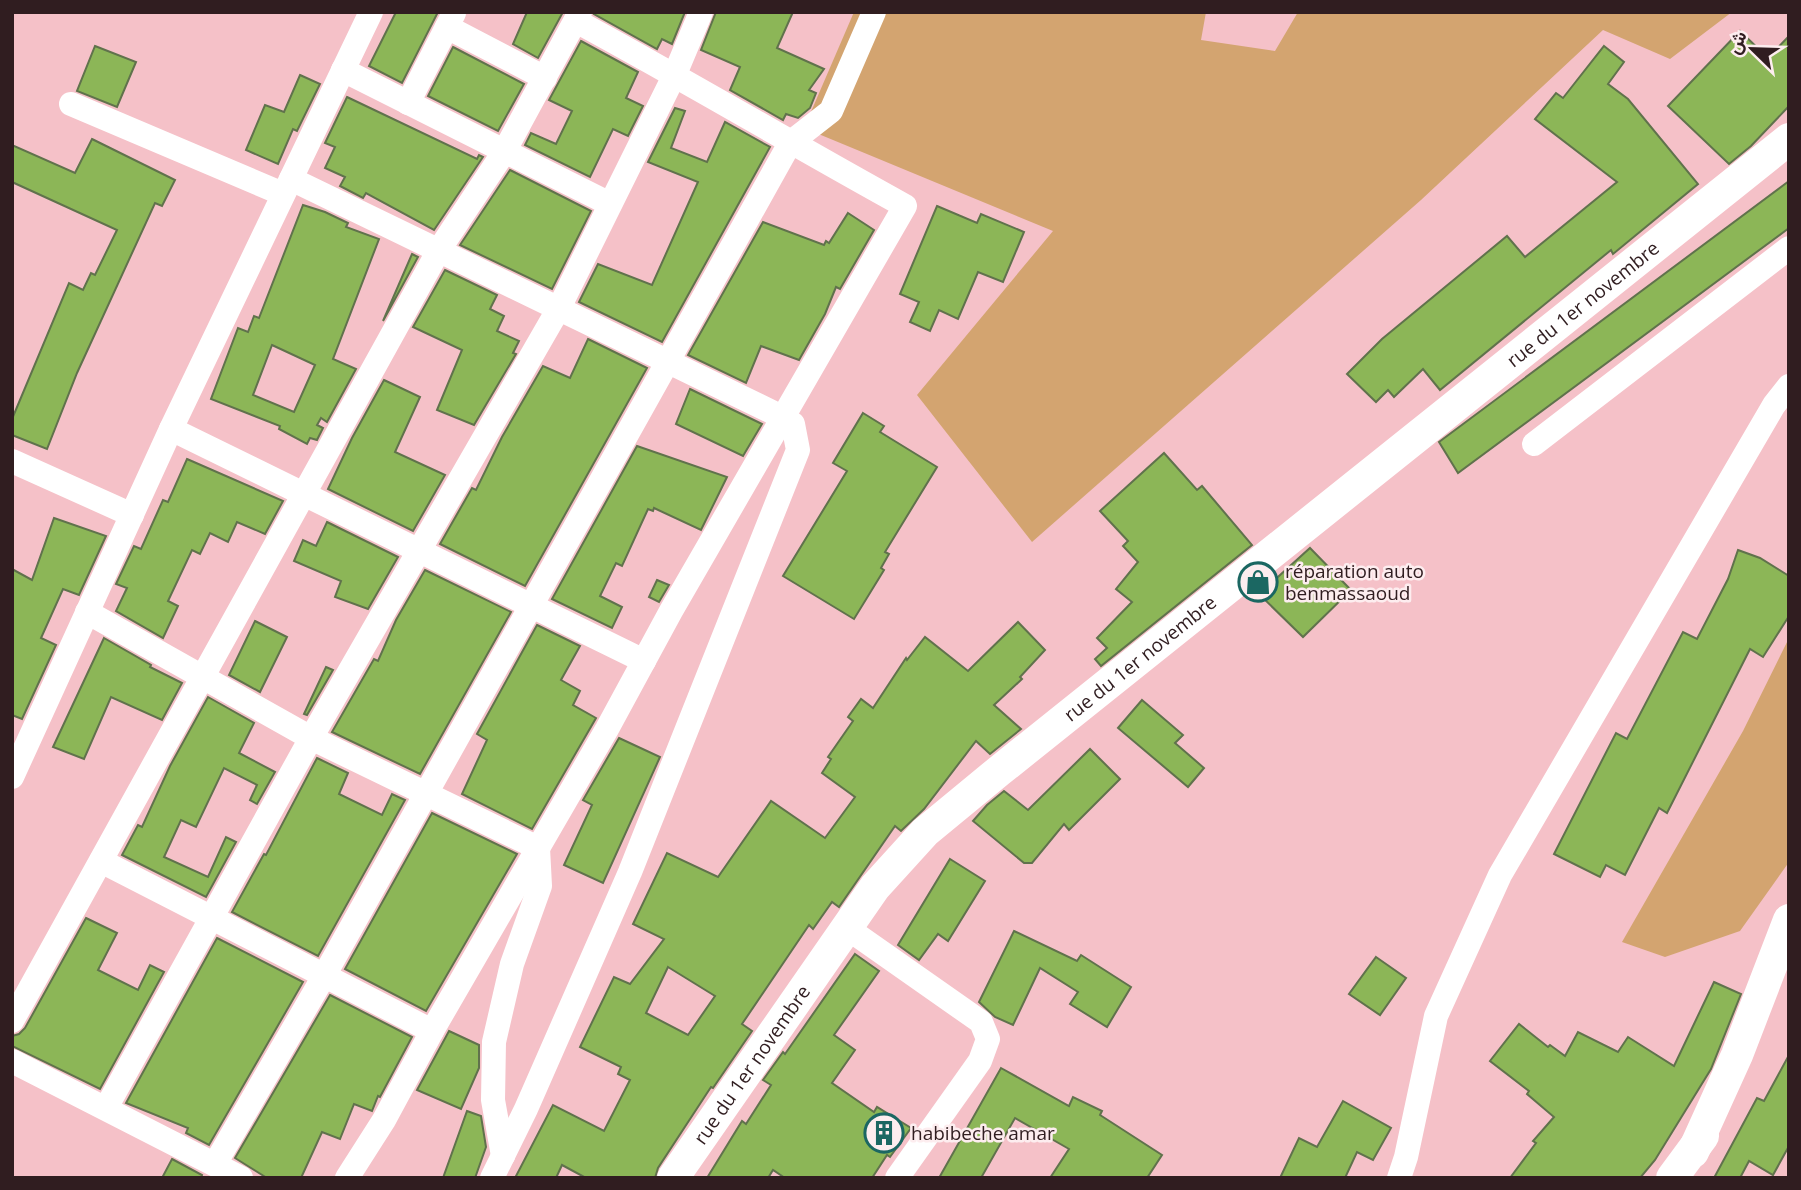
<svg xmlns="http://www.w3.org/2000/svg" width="1801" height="1190" font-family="'Open Sans',Vazirmatn,sans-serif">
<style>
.green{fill:#d3a470}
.building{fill:#8cb657;stroke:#60724c;stroke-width:2;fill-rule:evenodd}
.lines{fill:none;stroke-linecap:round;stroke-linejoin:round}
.minor{stroke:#fff;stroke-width:24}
.major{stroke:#fff;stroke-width:32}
.labels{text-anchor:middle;stroke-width:5;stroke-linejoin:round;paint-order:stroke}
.street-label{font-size:19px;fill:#301d20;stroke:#fdedef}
.poi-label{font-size:19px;fill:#301d20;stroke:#fdedef;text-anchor:start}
</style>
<rect width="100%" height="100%" fill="#f5c1c8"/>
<g class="green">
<path d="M854 12H1206L1201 40 1275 51 1298 12H1732L1670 59 1603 30 1421 200 1032 542 917 395 1053 231 804 128Z"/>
<path d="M1789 638V862L1740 931 1665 957 1622 942 1743 731Z"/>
</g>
<g class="building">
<path d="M396 12H438L402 83 369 66Z"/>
<path d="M527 12H563L538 58 513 44Z"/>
<path d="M595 12H685L672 44 662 39 657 49 594 14Z"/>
<path d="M716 12H793L777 48 824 69 809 90 816 93 810 108 798 118 786 114 783 120 730 90 740 67 701 50Z"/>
<path d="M1740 31 1768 58 1789 36V106L1751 146 1729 164 1668 106Z"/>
<path d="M581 41 638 72 626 98 643 106 628 136 613 129 590 177 525 145 531 133 556 144 572 111 549 100Z"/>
<path d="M95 46 136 62 117 107 77 91Z"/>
<path d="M1604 46 1624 62 1608 84 1628 99 1698 184 1613 254 1611 250 1440 390 1423 369 1394 397 1388 390 1376 402 1347 374 1382 339 1507 236 1525 257 1617 182 1535 119 1556 93 1563 98Z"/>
<path d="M453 47 524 84 498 131 428 96Z"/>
<path d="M300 75 320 84 297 131 293 129 278 164 246 150 265 105 284 112Z"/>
<path d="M347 97 477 159 479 155 483 157 434 230 366 193 363 198 340 186 345 177 325 168 335 147 325 143Z"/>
<path d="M675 108 685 111 671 148 707 162 725 122 770 147 662 342 579 302 598 264 652 285 698 182 648 162Z"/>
<path d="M92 139 175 180 162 206 155 203 77 373 47 449 12 435V419L69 283 83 290 91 273 95 275 117 230 12 182V145L75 173Z"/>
<path d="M510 170 591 211 552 289 460 245Z"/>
<path d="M1789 181V228L1458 473 1439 442Z"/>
<path d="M303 205 325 212 348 223 346 227 379 239 333 359 356 369 327 422 321 418 317 425 323 428 317 440 310 438 307 444 279 429 280 426 211 399 238 328 248 332 254 316 259 318ZM272 345 315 365 294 412 253 395Z"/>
<path d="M937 206 977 223 981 214 1024 232 1003 282 978 272 958 319 939 310 930 331 910 322 919 302 900 294Z"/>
<path d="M848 213 874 230 840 289 836 287 825 314 799 360 761 346 746 383 688 355 763 222 824 245 826 241 829 243Z"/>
<path d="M412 254 418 257 383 321Z"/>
<path d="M445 270 497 295 490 309 504 316 497 331 519 341 513 353 516 354 474 425 437 410 462 350 413 327Z"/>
<path d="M588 339 647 368 525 586 440 544 472 488 476 490 502 437 543 366 570 378Z"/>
<path d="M384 380 420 397 395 452 445 475 413 531 328 489 352 438Z"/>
<path d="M690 389 762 424 743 456 676 424Z"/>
<path d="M863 413 884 426 880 432 937 467 885 552 889 554 881 568 884 570 854 619 783 576 847 471 833 463Z"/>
<path d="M637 446 727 477 701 530 654 508 653 511 648 509 622 566 616 563 600 596 622 607 612 628 552 599Z"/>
<path d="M1164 453 1197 490 1202 486 1252 545 1101 666 1095 659 1107 648 1097 638 1132 602 1116 589 1138 562 1123 546 1128 541 1100 511Z"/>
<path d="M187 459 283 501 265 534 237 522 228 542 210 533 200 554 192 550 168 601 178 606 163 638 116 611 127 588 116 584 134 546 141 549 163 500 168 502Z"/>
<path d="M54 518 106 536 79 595 63 589 41 638 56 645 22 719 12 715V569L32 580Z"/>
<path d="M327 522 398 557 368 609 335 597 341 581 294 561 303 540 316 546Z"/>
<path d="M1310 548 1351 590 1303 637 1259 594Z"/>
<path d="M1738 550 1760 558 1789 576V616L1763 657 1750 649 1667 813 1659 808 1625 875 1606 865 1600 877 1554 854 1616 733 1627 739 1683 632 1697 639 1728 579Z"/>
<path d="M425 570 511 612 420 774 332 732 374 659 378 661 396 620Z"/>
<path d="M657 580 669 585 659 602 649 597Z"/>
<path d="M255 621 287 637 260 692 229 675Z"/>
<path d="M1018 622 1045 650 1020 677 1022 679 994 705 1021 729 990 754 976 741 924 809 901 831 895 826 839 907 832 902 813 929 809 925 742 1024 752 1031 713 1088 711 1087 658 1168 655 1178H586L562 1165 556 1178H515L553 1105 604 1131 630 1080 618 1074 621 1067 580 1047 614 977 630 984 664 939 633 924 667 853 718 877 771 801 825 838 855 797 822 773 831 759 828 757 853 721 848 717 861 699 873 708 906 658 907 660 925 637 968 671ZM668 967 715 996 688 1035 646 1013Z"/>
<path d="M537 625 580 646 561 680 580 691 573 705 596 718 532 829 462 794 487 740 477 734Z"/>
<path d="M104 638 151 665 150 667 182 683 162 720 111 697 84 759 53 747Z"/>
<path d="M326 667 333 670 307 715 304 714Z"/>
<path d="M208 697 254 723 239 753 275 772 257 804 250 800 257 785 224 768 196 827 181 820 164 857 208 877 226 837 236 842 206 897 122 855 138 825 142 827 170 766Z"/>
<path d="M1142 700 1183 735 1175 743 1204 768 1188 787 1118 728Z"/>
<path d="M619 738 660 757 603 883 564 865 592 805 583 800Z"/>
<path d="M1090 749 1120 779 1069 830 1064 824 1032 863H1024L973 821 987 805 1004 791 1028 810Z"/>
<path d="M317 758 348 773 339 794 382 815 392 794 405 800 318 956 232 912 264 854 266 855Z"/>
<path d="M432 813 517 854 426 1011 345 969Z"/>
<path d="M950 859 985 881 948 941 938 934 919 960 898 945Z"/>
<path d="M86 918 117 933 98 970 138 990 150 965 164 972 100 1089 12 1046V1036L19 1034 25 1028Z"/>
<path d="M1014 931 1077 961 1081 955 1131 987 1107 1027 1070 1004 1078 992 1040 968 1013 1025 995 1017 979 1002Z"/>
<path d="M217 938 303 982 209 1145 186 1133 188 1128 126 1103Z"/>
<path d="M855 954 879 971 834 1035 855 1050 832 1083 874 1112 877 1107 911 1128 890 1157 887 1155 872 1178H785L773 1170 768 1178H707L742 1121 746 1124 771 1085 763 1080 783 1052 785 1054Z"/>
<path d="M1376 957 1406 978 1380 1015 1349 994Z"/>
<path d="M1714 982 1741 994 1711 1069 1655 1160 1640 1178H1510L1536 1143 1533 1141 1554 1117 1527 1094 1529 1091 1490 1061 1519 1024 1548 1047 1550 1045 1565 1056 1578 1032 1618 1052 1628 1037 1674 1066Z"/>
<path d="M330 995 412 1037 380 1097 378 1096 372 1111 354 1104 340 1139 322 1132 301 1178H267L235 1158Z"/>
<path d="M449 1031 479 1045V1068L461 1109 417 1090Z"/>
<path d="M1789 1055V1146L1773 1175 1749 1161 1740 1178H1714L1757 1098 1764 1101Z"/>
<path d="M1001 1068 1069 1106 1073 1097 1102 1111 1100 1115 1162 1155 1147 1178H1050L1069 1149 1015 1118 981 1178H939Z"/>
<path d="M1343 1101 1391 1128 1373 1160 1357 1152 1345 1178H1280L1299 1138 1317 1147Z"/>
<path d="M467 1111 481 1116 486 1147 475 1178H443Z"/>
<path d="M172 1159 202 1175 201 1178H162Z"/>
</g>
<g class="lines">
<g class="minor">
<path d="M447 27 545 78"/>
<path d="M343 70 610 204"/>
<path d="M408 103 454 13"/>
<path d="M71 104 283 194"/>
<path d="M291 179 770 411 793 424 798 450 630 872 526 1109 492 1178"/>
<path d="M171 429 644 661"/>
<path d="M1534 444 1789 248"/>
<path d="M12 461 132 515"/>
<path d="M87 612 311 738 538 848 540 886 512 964 494 1042 493 1100 503 1156"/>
<path d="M12 777 171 429 371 12"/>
<path d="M101 861 432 1031"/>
<path d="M847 928 981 1022 988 1039 980 1061 897 1178"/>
<path d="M12 1021 439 250 504 152 580 12"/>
<path d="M12 1061 241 1178"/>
<path d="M106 1108 311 738 559 308 675 74 701 12"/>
<path d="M215 1164 324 976 790 143 831 111 874 12"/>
<path d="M347 1178 384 1120 432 1031 607 729 671 611 905 206C794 145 687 81 576 21"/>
<path d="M1399 1178 1406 1157 1436 1016 1500 875 1774 405 1789 386"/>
</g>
<g class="major">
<path d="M1693 1152 1737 1055 1789 920"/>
<path id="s1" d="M673 1178 875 887 925 832 999 771 1789 139"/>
<path d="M1672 1178 1703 1136"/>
</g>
</g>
<defs>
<g id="shop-ring" transform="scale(2.0125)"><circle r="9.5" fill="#fdedef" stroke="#1b6762" stroke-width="1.5"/><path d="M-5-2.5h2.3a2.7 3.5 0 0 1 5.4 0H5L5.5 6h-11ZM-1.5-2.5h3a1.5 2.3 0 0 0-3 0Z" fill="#1b6762"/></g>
<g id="building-ring" transform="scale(2.0125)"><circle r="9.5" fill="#fdedef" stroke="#1b6762" stroke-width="1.5"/><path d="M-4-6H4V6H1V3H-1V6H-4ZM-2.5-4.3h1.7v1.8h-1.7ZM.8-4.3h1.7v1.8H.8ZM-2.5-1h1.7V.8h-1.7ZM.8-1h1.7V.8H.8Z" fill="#1b6762"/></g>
</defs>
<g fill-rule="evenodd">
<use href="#shop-ring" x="1258" y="582"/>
<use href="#building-ring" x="884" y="1133"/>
</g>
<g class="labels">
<g class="street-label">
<text dy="7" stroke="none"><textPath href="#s1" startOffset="1272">rue du 1er novembre</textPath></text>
<text dy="7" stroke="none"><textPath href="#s1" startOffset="705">rue du 1er novembre</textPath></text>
<text dy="7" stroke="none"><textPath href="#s1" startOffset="138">rue du 1er novembre</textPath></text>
</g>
<g class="poi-label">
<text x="1285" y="578">réparation auto<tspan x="1285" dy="22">benmassaoud</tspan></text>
<text x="911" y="1140">habibeche amar</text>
</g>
</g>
<rect width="1801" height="1190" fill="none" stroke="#301d20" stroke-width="28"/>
<g transform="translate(1752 49) rotate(293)" stroke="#fdedef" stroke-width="5" paint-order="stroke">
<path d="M0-5L12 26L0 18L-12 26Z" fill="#301d20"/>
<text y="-10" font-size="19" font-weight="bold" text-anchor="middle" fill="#301d20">ش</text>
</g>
</svg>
